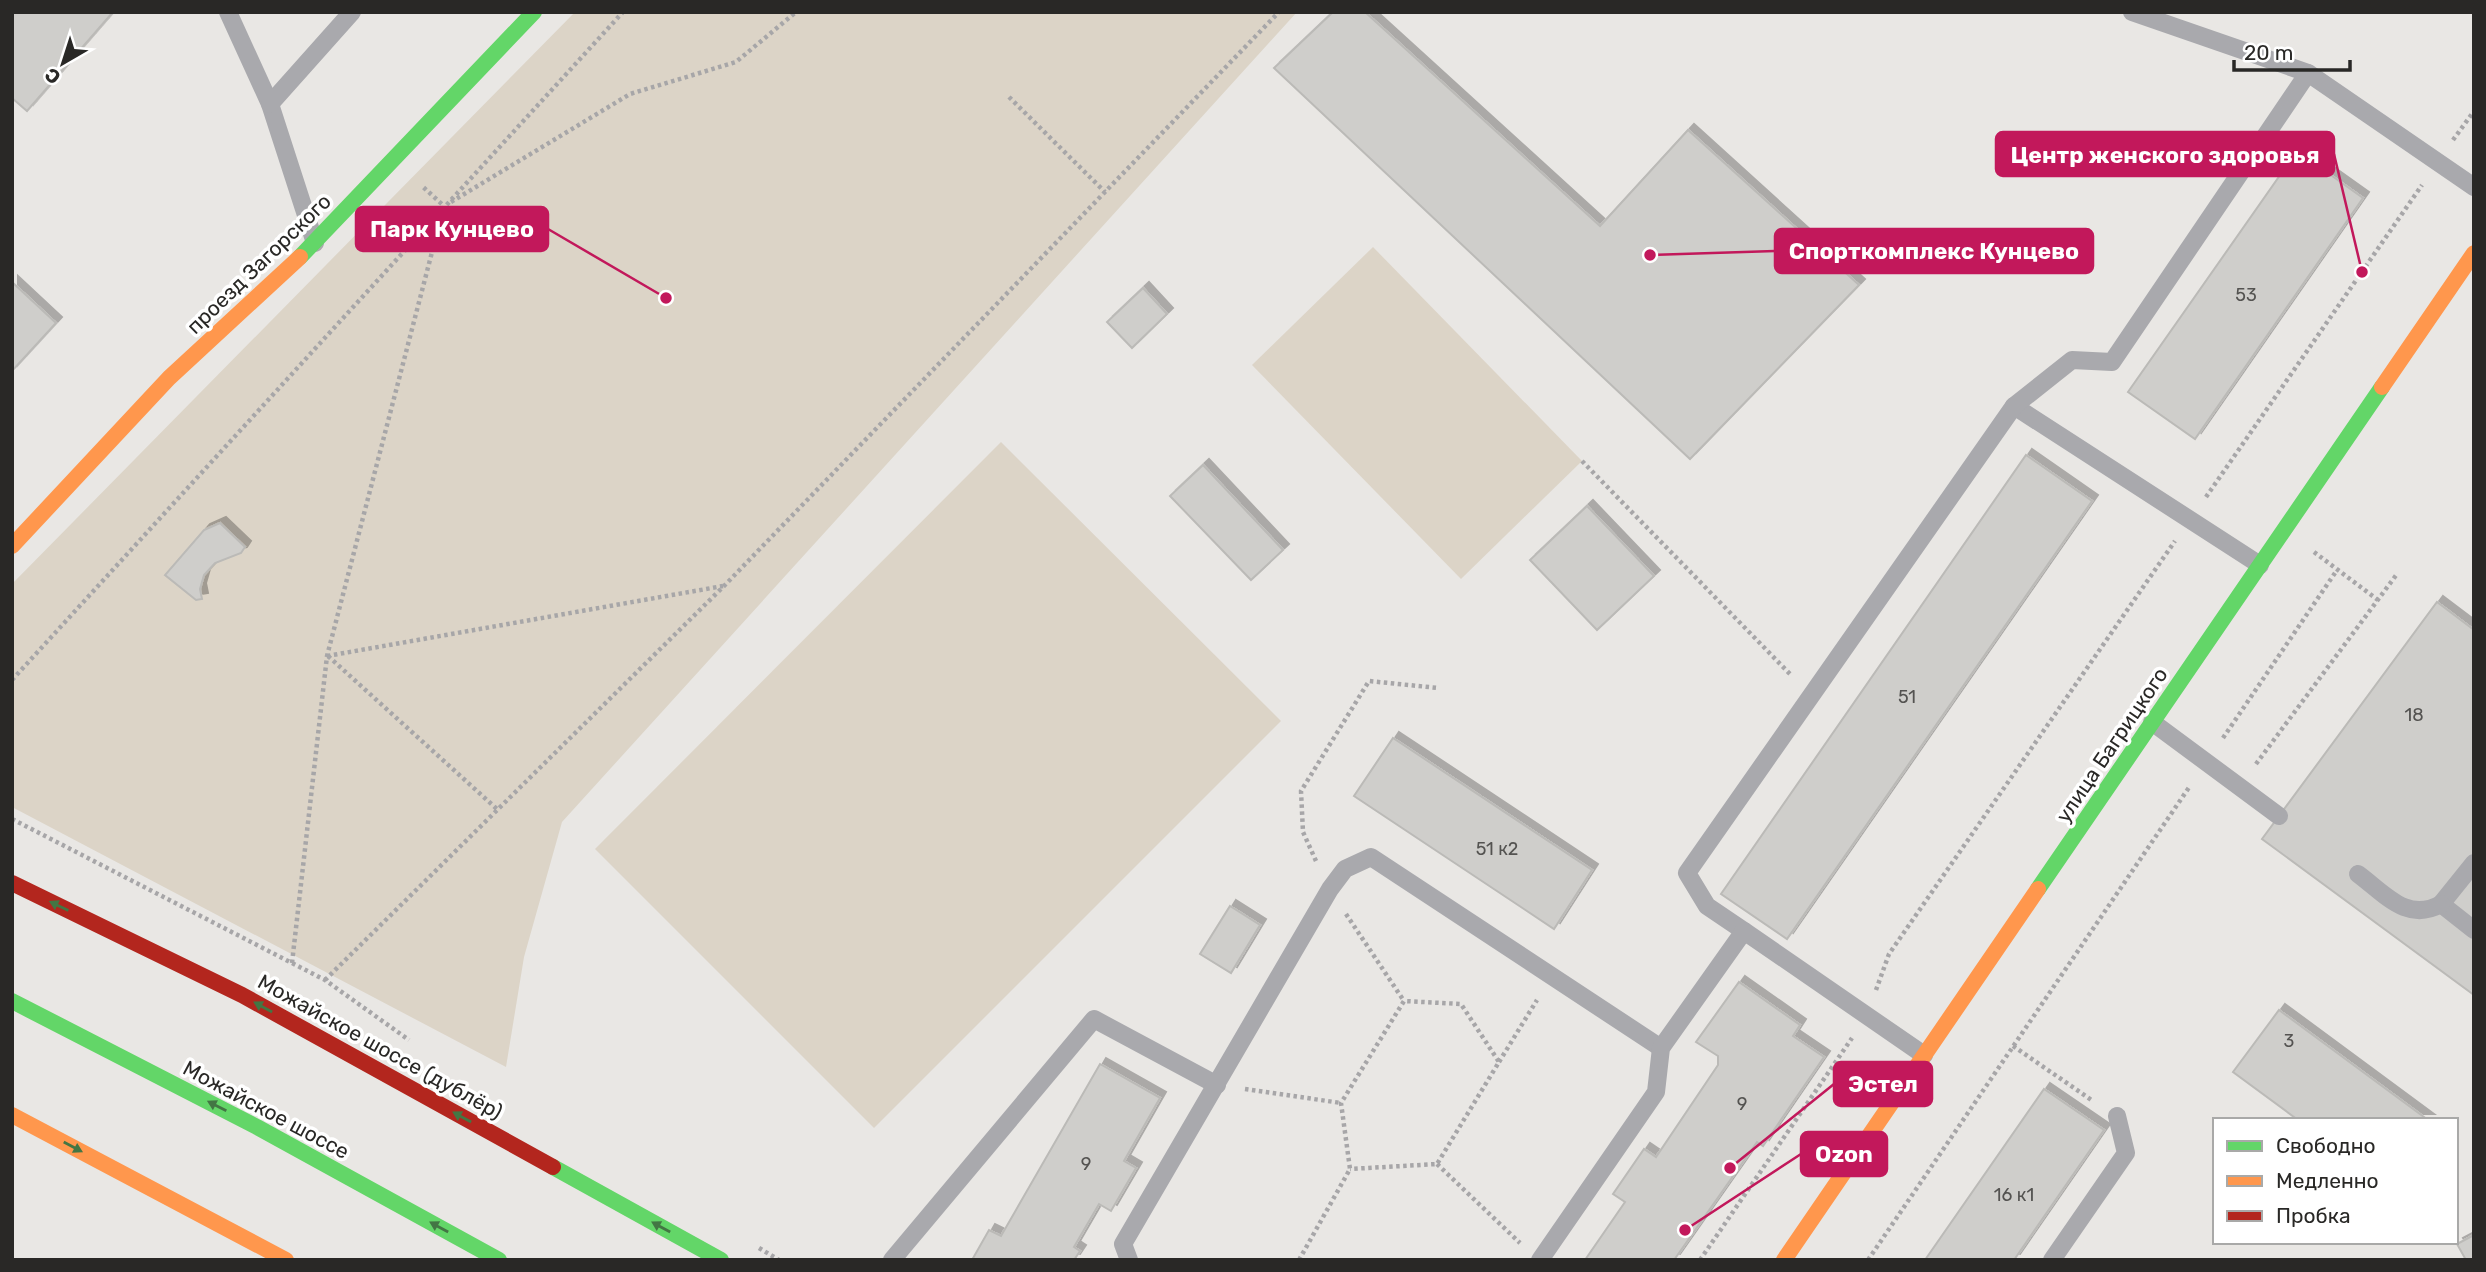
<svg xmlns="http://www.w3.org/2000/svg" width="2486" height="1272" font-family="Rubik,sans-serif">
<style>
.green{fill:#dcd4c7}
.building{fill:#cfcecb;stroke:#bbbab7;stroke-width:2;filter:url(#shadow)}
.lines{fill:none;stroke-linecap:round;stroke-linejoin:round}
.path{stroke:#a7a6a8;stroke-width:4.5;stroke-dasharray:3.5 3.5;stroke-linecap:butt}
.lane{stroke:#a9a9ad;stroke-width:18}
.fast{stroke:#63d668;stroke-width:16}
.slow{stroke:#ff974d;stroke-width:16}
.jam{stroke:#b3261e;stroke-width:16}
.oneway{fill:#437644}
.labels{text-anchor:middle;stroke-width:7;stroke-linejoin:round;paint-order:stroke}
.number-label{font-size:18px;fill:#545351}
.street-label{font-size:21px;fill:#292826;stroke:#fff}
.leader{fill:none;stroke:#c2185b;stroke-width:2.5}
.callout-dot{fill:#c2185b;stroke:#fff;stroke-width:2.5}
.callout{fill:#c2185b;stroke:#c2185b;stroke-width:2.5}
.callout-label{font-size:23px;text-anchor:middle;font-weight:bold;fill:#fff}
</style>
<defs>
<filter id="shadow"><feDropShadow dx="6" dy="-6" stdDeviation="0" flood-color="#0004"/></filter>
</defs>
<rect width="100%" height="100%" fill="#e9e7e4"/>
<g class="green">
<path d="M575 12H1297L562 822 524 957 506 1067 12 807V584Z"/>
<path d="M1373 247 1582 461 1461 579 1252 365Z"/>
<path d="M1001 442 1281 721 874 1128 595 849Z"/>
</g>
<g class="building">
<path d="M12 12H113L27 111 12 98Z"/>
<path d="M1333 12H1365L1600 226 1688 130 1859 285 1690 459 1274 68Z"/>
<path d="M2297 151 2363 198 2195 439 2128 392Z"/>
<path d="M12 282 56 323 12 371Z"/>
<path d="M1143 288 1167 314 1132 348 1107 322Z"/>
<path d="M2026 455 2092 501 1787 939 1721 894Z"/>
<path d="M1203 465 1283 550 1251 580 1170 496Z"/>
<path d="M1587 506 1654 576 1597 630 1530 560Z"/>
<path d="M220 523 245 547 241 553 215 563 204 575 200 589 202 599 196 600 165 575 204 530Z"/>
<path d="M2437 602 2474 630V995L2262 839Z"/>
<path d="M1393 738 1592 870 1554 929 1354 796Z"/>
<path d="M1230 906 1260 925 1231 973 1200 954Z"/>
<path d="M1739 982 1800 1025 1793 1036 1824 1057 1763 1146 1757 1142 1674 1260H1585L1625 1202 1613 1194 1644 1149 1656 1157 1718 1065V1056L1696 1042Z"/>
<path d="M2279 1010 2428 1120H2298L2233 1072Z"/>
<path d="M1100 1064 1160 1098 1124 1161 1136 1168 1111 1211 1099 1204 1074 1247 1080 1251 1074 1260H972L989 1230 1001 1236Z"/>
<path d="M2044 1089 2104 1130 2014 1260H1925Z"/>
<path d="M2474 1235V1260H2466L2457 1244Z"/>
</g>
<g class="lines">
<g class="path">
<path d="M1009 97 1105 192"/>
<path d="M2453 140 2474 111"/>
<path d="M451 202 630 94 736 62 796 12"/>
<path d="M1582 461 1791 675"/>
<path d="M2206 497 2422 185"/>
<path d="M2314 552 2378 600"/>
<path d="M327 656 723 586"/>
<path d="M328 656 498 810"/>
<path d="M12 680 623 12"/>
<path d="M2223 738 2337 570"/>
<path d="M2256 764 2397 574"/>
<path d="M12 819 325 980 409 1040"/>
<path d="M1316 861 1303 832 1301 791 1369 681 1438 688"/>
<path d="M1346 914 1404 1001"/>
<path d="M292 963 327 656 444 206 422 186"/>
<path d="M325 980 724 586 1279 12"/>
<path d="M1876 990 1889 954 2175 541"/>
<path d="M2013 1046 2093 1101"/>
<path d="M1499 1062 1537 1000"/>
<path d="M1245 1089 1341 1103"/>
<path d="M1437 1164 1520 1243"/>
<path d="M759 1248 779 1260"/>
<path d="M1299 1260 1350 1169 1341 1103 1404 1001 1461 1004 1499 1062 1437 1164 1350 1169"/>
<path d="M1700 1260 1852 1038"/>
<path d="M1868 1260 2190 786"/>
</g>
<g class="lane">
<path d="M228 12 270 104 315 243"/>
<path d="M2132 12 2308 73"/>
<path d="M270 104 352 12"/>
<path d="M2014 406 2260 565"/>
<path d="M2152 722 2279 816"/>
<path d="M2474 863 2441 904 2474 930"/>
<path d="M2358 874C2385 894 2407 923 2441 904"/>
<path d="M1744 931 1707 906 1687 873 2014 406 2072 360 2112 362 2308 73 2474 187"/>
<path d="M892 1260 1094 1019 1217 1085"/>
<path d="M1129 1260 1123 1244 1330 889 1345 869 1371 857 1661 1048"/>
<path d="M1540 1260 1656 1092 1661 1048 1744 931 1924 1055"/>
<path d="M2052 1260 2126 1153 2117 1116"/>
</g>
<g class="fast">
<path d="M300 257 534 12"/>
<path d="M2038 889 2382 387"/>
<path d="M12 1001 257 1127 499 1260"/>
<path d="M553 1167 721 1260"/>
</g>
<g class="slow">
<path d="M2382 387 2474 253"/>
<path d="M12 546 169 378 300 257"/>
<path d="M12 1115 286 1260"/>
<path d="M1784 1260 2038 889"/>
</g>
<path class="jam" d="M12 883 242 995 553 1167"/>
</g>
<defs><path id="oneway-solid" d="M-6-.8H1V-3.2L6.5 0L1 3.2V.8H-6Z" transform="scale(1.75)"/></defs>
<g class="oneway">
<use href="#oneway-solid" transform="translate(59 906) rotate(-154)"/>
<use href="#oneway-solid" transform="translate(263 1007) rotate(-151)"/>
<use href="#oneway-solid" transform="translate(217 1106) rotate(-153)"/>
<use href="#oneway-solid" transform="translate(462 1117) rotate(-151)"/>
<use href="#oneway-solid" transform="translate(73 1147) rotate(28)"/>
<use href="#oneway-solid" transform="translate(439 1227) rotate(-151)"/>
<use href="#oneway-solid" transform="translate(661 1227) rotate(-151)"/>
</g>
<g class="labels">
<g class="number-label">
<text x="2246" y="301">53</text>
<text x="1907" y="703">51</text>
<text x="2414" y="721">18</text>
<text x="1497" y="855">51 к2</text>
<text x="2289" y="1047">3</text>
<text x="1742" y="1110">9</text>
<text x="1086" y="1170">9</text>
<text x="2014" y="1201">16 к1</text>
</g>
<g class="street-label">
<text transform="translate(259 264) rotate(-44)" y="7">проезд Загорского</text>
<text transform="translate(2112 745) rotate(-56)" y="7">улица Багрицкого</text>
<text transform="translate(380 1047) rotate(29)" y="7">Можайское шоссе (дублёр)</text>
<text transform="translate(266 1110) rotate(28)" y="7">Можайское шоссе</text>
</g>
</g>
<path class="leader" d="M2362 272L2334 154M666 298L548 229M1650 255L1775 251M1730 1168L1834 1084M1685 1230L1801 1154"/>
<g class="callout-dot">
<circle cx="2362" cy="272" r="7"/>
<circle cx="666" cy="298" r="7"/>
<circle cx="1650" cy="255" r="7"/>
<circle cx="1730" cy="1168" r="7"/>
<circle cx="1685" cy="1230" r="7"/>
</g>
<g class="callout">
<rect x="1996" y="132" width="338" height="44" rx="7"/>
<rect x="356" y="207" width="192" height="44" rx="7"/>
<rect x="1775" y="229" width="318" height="44" rx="7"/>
<rect x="1834" y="1062" width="98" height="44" rx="7"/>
<rect x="1801" y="1132" width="86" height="44" rx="7"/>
</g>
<g class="callout-label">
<text x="2165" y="163">Центр женского здоровья</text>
<text x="452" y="237">Парк Кунцево</text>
<text x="1934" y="259">Спорткомплекс Кунцево</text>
<text x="1883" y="1092">Эстел</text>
<text x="1844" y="1162">Ozon</text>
</g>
<rect width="2486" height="1272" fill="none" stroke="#292826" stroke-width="28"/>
<rect x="2213" y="1118" width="245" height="126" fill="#ffffff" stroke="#a9a9a8" stroke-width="2"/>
<rect x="2227" y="1141" width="35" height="10" fill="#63d668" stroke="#a9a9a8" stroke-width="2"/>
<text x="2276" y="1153" font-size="21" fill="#292826">Свободно</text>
<rect x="2227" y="1176" width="35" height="10" fill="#ff974d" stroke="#a9a9a8" stroke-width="2"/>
<text x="2276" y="1188" font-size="21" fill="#292826">Медленно</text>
<rect x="2227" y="1211" width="35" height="10" fill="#b3261e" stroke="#a9a9a8" stroke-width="2"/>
<text x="2276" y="1223" font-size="21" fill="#292826">Пробка</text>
<g transform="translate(63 63) rotate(219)" stroke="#ffffff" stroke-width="5" paint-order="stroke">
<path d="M0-5L12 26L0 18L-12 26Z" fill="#292826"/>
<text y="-10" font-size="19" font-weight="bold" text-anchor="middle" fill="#292826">С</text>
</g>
<path d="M2234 60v10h116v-10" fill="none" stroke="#292826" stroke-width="3.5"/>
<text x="2244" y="60" font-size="21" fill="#292826" stroke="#ffffff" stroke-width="5" paint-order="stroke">20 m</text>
</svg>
